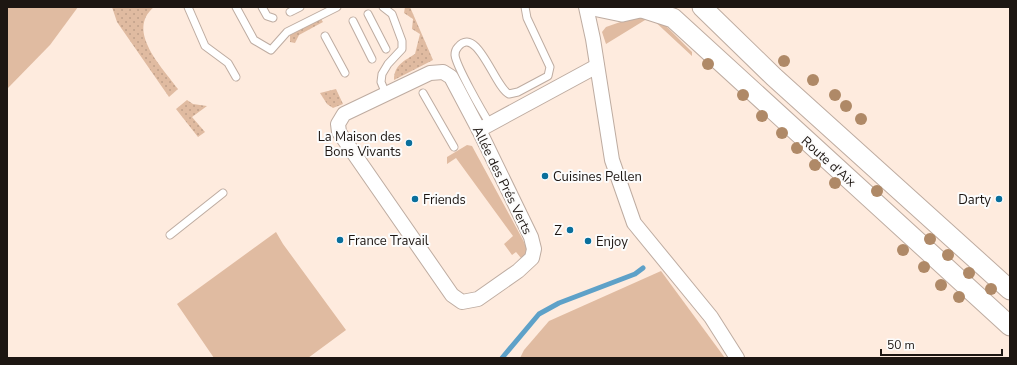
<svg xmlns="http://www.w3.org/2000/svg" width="1017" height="365" font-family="'Nunito Sans',sans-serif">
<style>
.green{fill:#e0bba1}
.garden{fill:url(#garden-dots)}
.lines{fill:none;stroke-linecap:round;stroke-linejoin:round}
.stream{stroke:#5ea1c8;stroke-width:5}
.service-casing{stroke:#beaca1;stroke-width:9}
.minor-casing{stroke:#beaca1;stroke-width:16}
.secondary-casing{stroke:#beaca1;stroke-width:21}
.service{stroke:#fff;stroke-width:7}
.minor{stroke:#fff;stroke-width:14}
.secondary{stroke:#fff;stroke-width:19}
.tree{fill:#af8967}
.poi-dot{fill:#096f9c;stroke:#fcfcfc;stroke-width:1.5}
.labels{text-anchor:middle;stroke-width:4;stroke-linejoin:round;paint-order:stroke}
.poi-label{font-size:13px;fill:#1d1612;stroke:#fcfcfc;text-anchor:start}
.street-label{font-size:13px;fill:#1d1612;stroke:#fcfcfc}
</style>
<defs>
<pattern id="garden-dots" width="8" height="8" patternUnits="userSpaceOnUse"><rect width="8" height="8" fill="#e0bba1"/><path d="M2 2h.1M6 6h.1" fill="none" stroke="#c0a08a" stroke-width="1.8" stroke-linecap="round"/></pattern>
</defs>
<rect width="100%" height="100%" fill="#feebde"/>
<g class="green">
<path d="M7 7H78L50 45 7 89Z"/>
<path d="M643 14 656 16 692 52V56L650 17 606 44 602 32 606 27Z"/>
<path d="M467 145 472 146 523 240 529 253 521 258 516 252 512 255 504 244 513 236 456 158 447 164V157Z"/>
<path d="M276 232 283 244 346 330 308 358H214L177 304Z"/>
<path d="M661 271 725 358H520L524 350 549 321Z"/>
</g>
<g class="garden">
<path d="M112 7H154C125 31 163 68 178 89L169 97 117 22Z"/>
<path d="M405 7H410L433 60 394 80C394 65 404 61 415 54L420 34 412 29 413 19 404 13Z"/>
<path d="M321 19 323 22 299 35 295 43 290 42V35Z"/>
<path d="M336 89 343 104 333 108 327 104 320 93Z"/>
<path d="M187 100 193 104 207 106 192 117 205 132 198 137 176 109Z"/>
</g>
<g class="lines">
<path class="stream" d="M502 358 539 314 559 303 635 274 643 268"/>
<g class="service-casing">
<g id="service">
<path d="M188 7 205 46 228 63 236 77"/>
<path d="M236 7 254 40 271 50 287 32 337 7"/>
<path d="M262 7 267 16 273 18"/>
<path d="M383 7 392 14 402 41V49L388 64 382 74 381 82 386 94"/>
<path d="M290 12 300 7"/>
<path d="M368 14 386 49"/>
<path d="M353 21 372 59"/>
<path d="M325 36 345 73"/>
<path d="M423 93 454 147"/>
<path d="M490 124C483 113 456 66 455 55 455 52 456 49 458 47 477 24 495 88 509 94L518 92 548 76 550 67 527 18 525 7"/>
<path d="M170 235 223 193"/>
</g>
</g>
<g class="minor-casing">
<g id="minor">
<path d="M586 7 593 39 612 160 634 223 711 317 737 358"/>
<path d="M443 72 451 77 479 130 531 237 534 249 532 258 518 271 478 299 462 302 452 295 339 132 338 124 344 114 430 73Z"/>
<path d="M479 130 597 66"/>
</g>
</g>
<g class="secondary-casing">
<g id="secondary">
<path d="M598 7 622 12 644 7"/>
<path d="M702 7 774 77 1010 290"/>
<path d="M642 8 673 18 1010 326"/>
</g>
</g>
<use href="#service" class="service"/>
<use href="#minor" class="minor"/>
<use href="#secondary" class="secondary"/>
</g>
<g class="tree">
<circle cx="784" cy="61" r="6"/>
<circle cx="708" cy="64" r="6"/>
<circle cx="813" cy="80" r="6"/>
<circle cx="743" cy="95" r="6"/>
<circle cx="835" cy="95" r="6"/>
<circle cx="846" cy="106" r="6"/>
<circle cx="762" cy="116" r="6"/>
<circle cx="861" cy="119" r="6"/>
<circle cx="782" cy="133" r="6"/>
<circle cx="797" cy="148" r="6"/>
<circle cx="815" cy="165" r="6"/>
<circle cx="835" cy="183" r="6"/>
<circle cx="877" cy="191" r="6"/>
<circle cx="930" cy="239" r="6"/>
<circle cx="903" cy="250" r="6"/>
<circle cx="948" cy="255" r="6"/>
<circle cx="924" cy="267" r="6"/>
<circle cx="969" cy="273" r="6"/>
<circle cx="941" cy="285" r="6"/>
<circle cx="991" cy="289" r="6"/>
<circle cx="959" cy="297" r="6"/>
</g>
<g class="poi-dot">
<circle cx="409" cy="143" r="4"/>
<circle cx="545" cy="176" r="4"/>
<circle cx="415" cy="199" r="4"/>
<circle cx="999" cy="199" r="4"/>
<circle cx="570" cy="230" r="4"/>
<circle cx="340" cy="240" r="4"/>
<circle cx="588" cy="241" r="4"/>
</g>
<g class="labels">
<g class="poi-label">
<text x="401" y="141" text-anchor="end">La Maison des<tspan x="401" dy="15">Bons Vivants</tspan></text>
<text x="553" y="181">Cuisines Pellen</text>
<text x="423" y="204">Friends</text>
<text x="991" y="204" text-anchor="end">Darty</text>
<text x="562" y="235" text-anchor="end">Z</text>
<text x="348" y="245">France Travail</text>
<text x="596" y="246">Enjoy</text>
</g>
<g class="street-label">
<text transform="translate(829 161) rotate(42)" y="5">Route d'Aix</text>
<text transform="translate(503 180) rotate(64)" y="5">Allée des Prés Verts</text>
</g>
</g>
<rect width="1017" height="365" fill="none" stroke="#1d1612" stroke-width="16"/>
<path d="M881 349v6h121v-6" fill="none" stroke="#1d1612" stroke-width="2"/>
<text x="887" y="349" font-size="12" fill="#1d1612" stroke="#fcfcfc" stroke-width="3" paint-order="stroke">50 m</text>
</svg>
